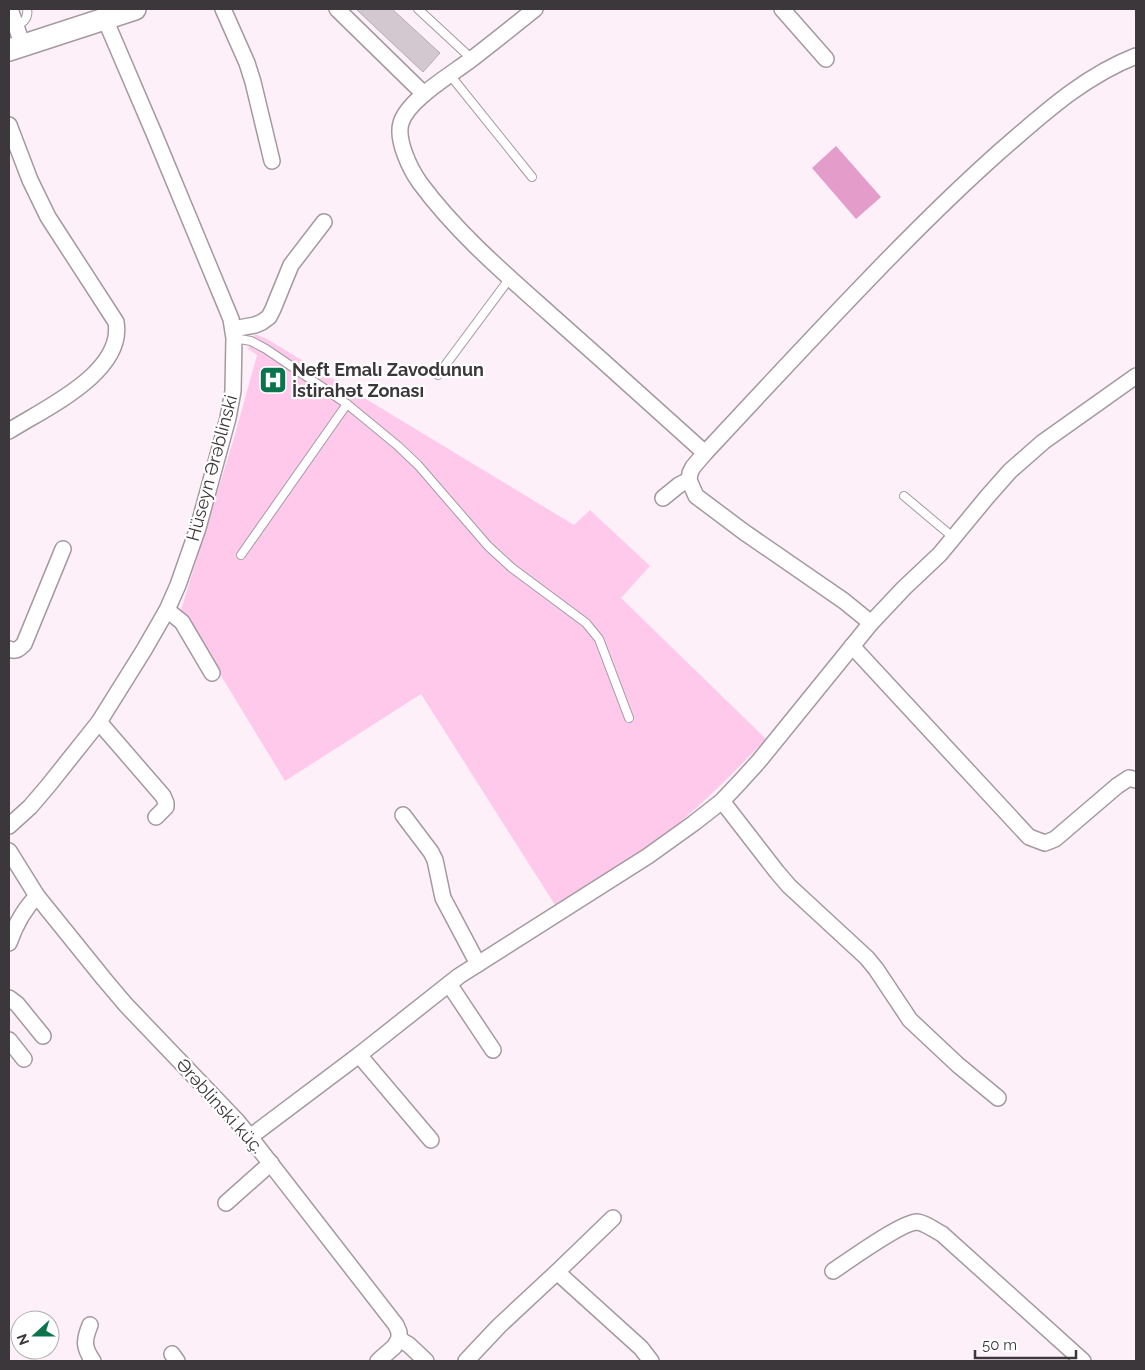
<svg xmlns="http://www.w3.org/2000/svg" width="1145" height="1370" font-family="Raleway,sans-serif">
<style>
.green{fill:#ffc9eb}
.water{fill:#e49dcb}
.building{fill:#d4c8d0;stroke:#b6abb2}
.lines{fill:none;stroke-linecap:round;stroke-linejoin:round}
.lane-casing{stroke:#a4999f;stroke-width:10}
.street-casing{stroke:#a4999f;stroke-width:18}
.secondary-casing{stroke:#a4999f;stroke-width:24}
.lane{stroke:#fff;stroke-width:8}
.street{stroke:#fff;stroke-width:15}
.secondary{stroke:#fff;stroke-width:21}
.labels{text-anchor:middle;stroke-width:4.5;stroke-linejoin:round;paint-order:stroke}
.poi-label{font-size:18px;font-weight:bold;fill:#3c373a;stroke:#fff;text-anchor:start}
.street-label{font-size:18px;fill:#3c373a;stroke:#fff}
</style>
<rect width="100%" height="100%" fill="#fdf0f8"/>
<path class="green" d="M255 334 267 339 574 525 590 510 650 566 621 598 766 739C738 768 710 797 680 822 641 853 597 878 555 905L421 694 285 781 181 610 234 438 257 355 248 349Z"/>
<path class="water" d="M836 146 881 197 856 219 812 168Z"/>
<path class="building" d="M356 9H392L440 53 423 72Z"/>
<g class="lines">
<g class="lane-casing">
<g id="lane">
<path d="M418 9 472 59"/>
<path d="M17 27C23 22 29 18 27 9"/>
<path d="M450 75 532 177"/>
<path d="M234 338 251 341 266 349 347 404 398 446 418 465 488 546 512 568 586 623 599 639 629 718"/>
<path d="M438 375 510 278"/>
<path d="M904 496 954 538"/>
<path d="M241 555 347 404"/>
</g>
</g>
<g class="street-casing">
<g id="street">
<path d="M10 9 23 46"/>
<path d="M223 9 247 63 253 82 272 161"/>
<path d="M337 9 424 94"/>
<path d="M535 9C515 25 494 42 473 58 454 73 408 99 401 123 396 140 410 169 420 183 457 233 504 273 550 314 602 360 654 407 705 453"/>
<path d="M782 9 826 59"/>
<path d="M9 125 30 180 48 217 116 322C125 373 43 409 9 431"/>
<path d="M233 329 255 325 262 322 269 317 273 309 291 265 324 222"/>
<path d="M663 498 679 485 689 480"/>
<path d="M167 610 182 622 212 673"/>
<path d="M871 623 844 601 744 532 696 496 689 480 690 473 693 467 705 453C758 396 810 340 863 285 907 239 951 195 998 153 1041 116 1082 77 1136 56"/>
<path d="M852 646 1029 837 1045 843 1055 839 1117 786 1129 778 1136 780"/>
<path d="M9 649C16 652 19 649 24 644L63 549"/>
<path d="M99 722 163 796 166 803V807L156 817"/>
<path d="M722 801 777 872 789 886 867 958 876 969 910 1020 958 1065 998 1098"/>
<path d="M403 815 431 852 435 860 443 898 478 964"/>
<path d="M9 826 30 807 48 786 99 722 144 650 167 610 178 585 198 528 228 418 233 391 234 338 231 319 153 131 105 19"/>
<path d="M9 851 37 896 104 979 126 1005 237 1121 250 1137 396 1325 399 1332V1339"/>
<path d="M9 943C15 926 24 909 37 896"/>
<path d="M449 984 493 1050"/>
<path d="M9 998 17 1004 43 1036"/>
<path d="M9 1040 24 1059"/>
<path d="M359 1055 431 1140"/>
<path d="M250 1137 359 1055 459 976 648 856 694 823 722 801 740 782 759 761 871 623 904 588 940 554 987 497 1010 471 1043 442 1136 376"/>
<path d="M226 1203 271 1163"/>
<path d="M833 1271C848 1261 902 1222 917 1222 926 1223 934 1230 942 1234L1083 1361"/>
<path d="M557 1272 641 1348 651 1361"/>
<path d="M90 1325C84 1340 83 1347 93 1361"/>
<path d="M399 1339 409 1345 426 1361"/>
<path d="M172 1354 177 1361"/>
<path d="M378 1361 394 1347 399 1339"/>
<path d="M466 1361 499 1326 557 1272 613 1218"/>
</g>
</g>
<g class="secondary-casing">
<path id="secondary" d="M9 50 135 9"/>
</g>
<use href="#lane" class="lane"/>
<use href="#street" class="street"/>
<use href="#secondary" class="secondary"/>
</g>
<defs>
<g id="hospital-square" transform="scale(1.4375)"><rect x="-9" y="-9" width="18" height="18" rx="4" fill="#0a744c" stroke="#fff"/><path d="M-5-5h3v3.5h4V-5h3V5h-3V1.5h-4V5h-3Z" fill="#fff"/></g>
</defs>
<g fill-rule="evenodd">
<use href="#hospital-square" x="273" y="380"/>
</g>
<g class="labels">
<g class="poi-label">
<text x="292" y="376">Neft Emalı Zavodunun<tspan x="292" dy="21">İstirahət Zonası</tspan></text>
</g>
<g class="street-label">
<text transform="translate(212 468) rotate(-75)" y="6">Hüseyn Ərəblinski</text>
<text transform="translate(220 1106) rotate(48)" y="6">Ərəblinski küç.</text>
</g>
</g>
<rect width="1145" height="1370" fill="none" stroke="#3c373a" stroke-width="20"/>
<g transform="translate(35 1335) rotate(249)"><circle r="24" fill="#ffffff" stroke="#b1afb0"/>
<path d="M0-4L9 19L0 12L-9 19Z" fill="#0a744c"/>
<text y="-8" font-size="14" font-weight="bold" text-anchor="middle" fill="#3c373a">N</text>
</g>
<path d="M975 1350v8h101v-8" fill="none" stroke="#3c373a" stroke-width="2.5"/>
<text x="982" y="1350" font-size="15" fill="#3c373a" stroke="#ffffff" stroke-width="4" paint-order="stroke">50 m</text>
</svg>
